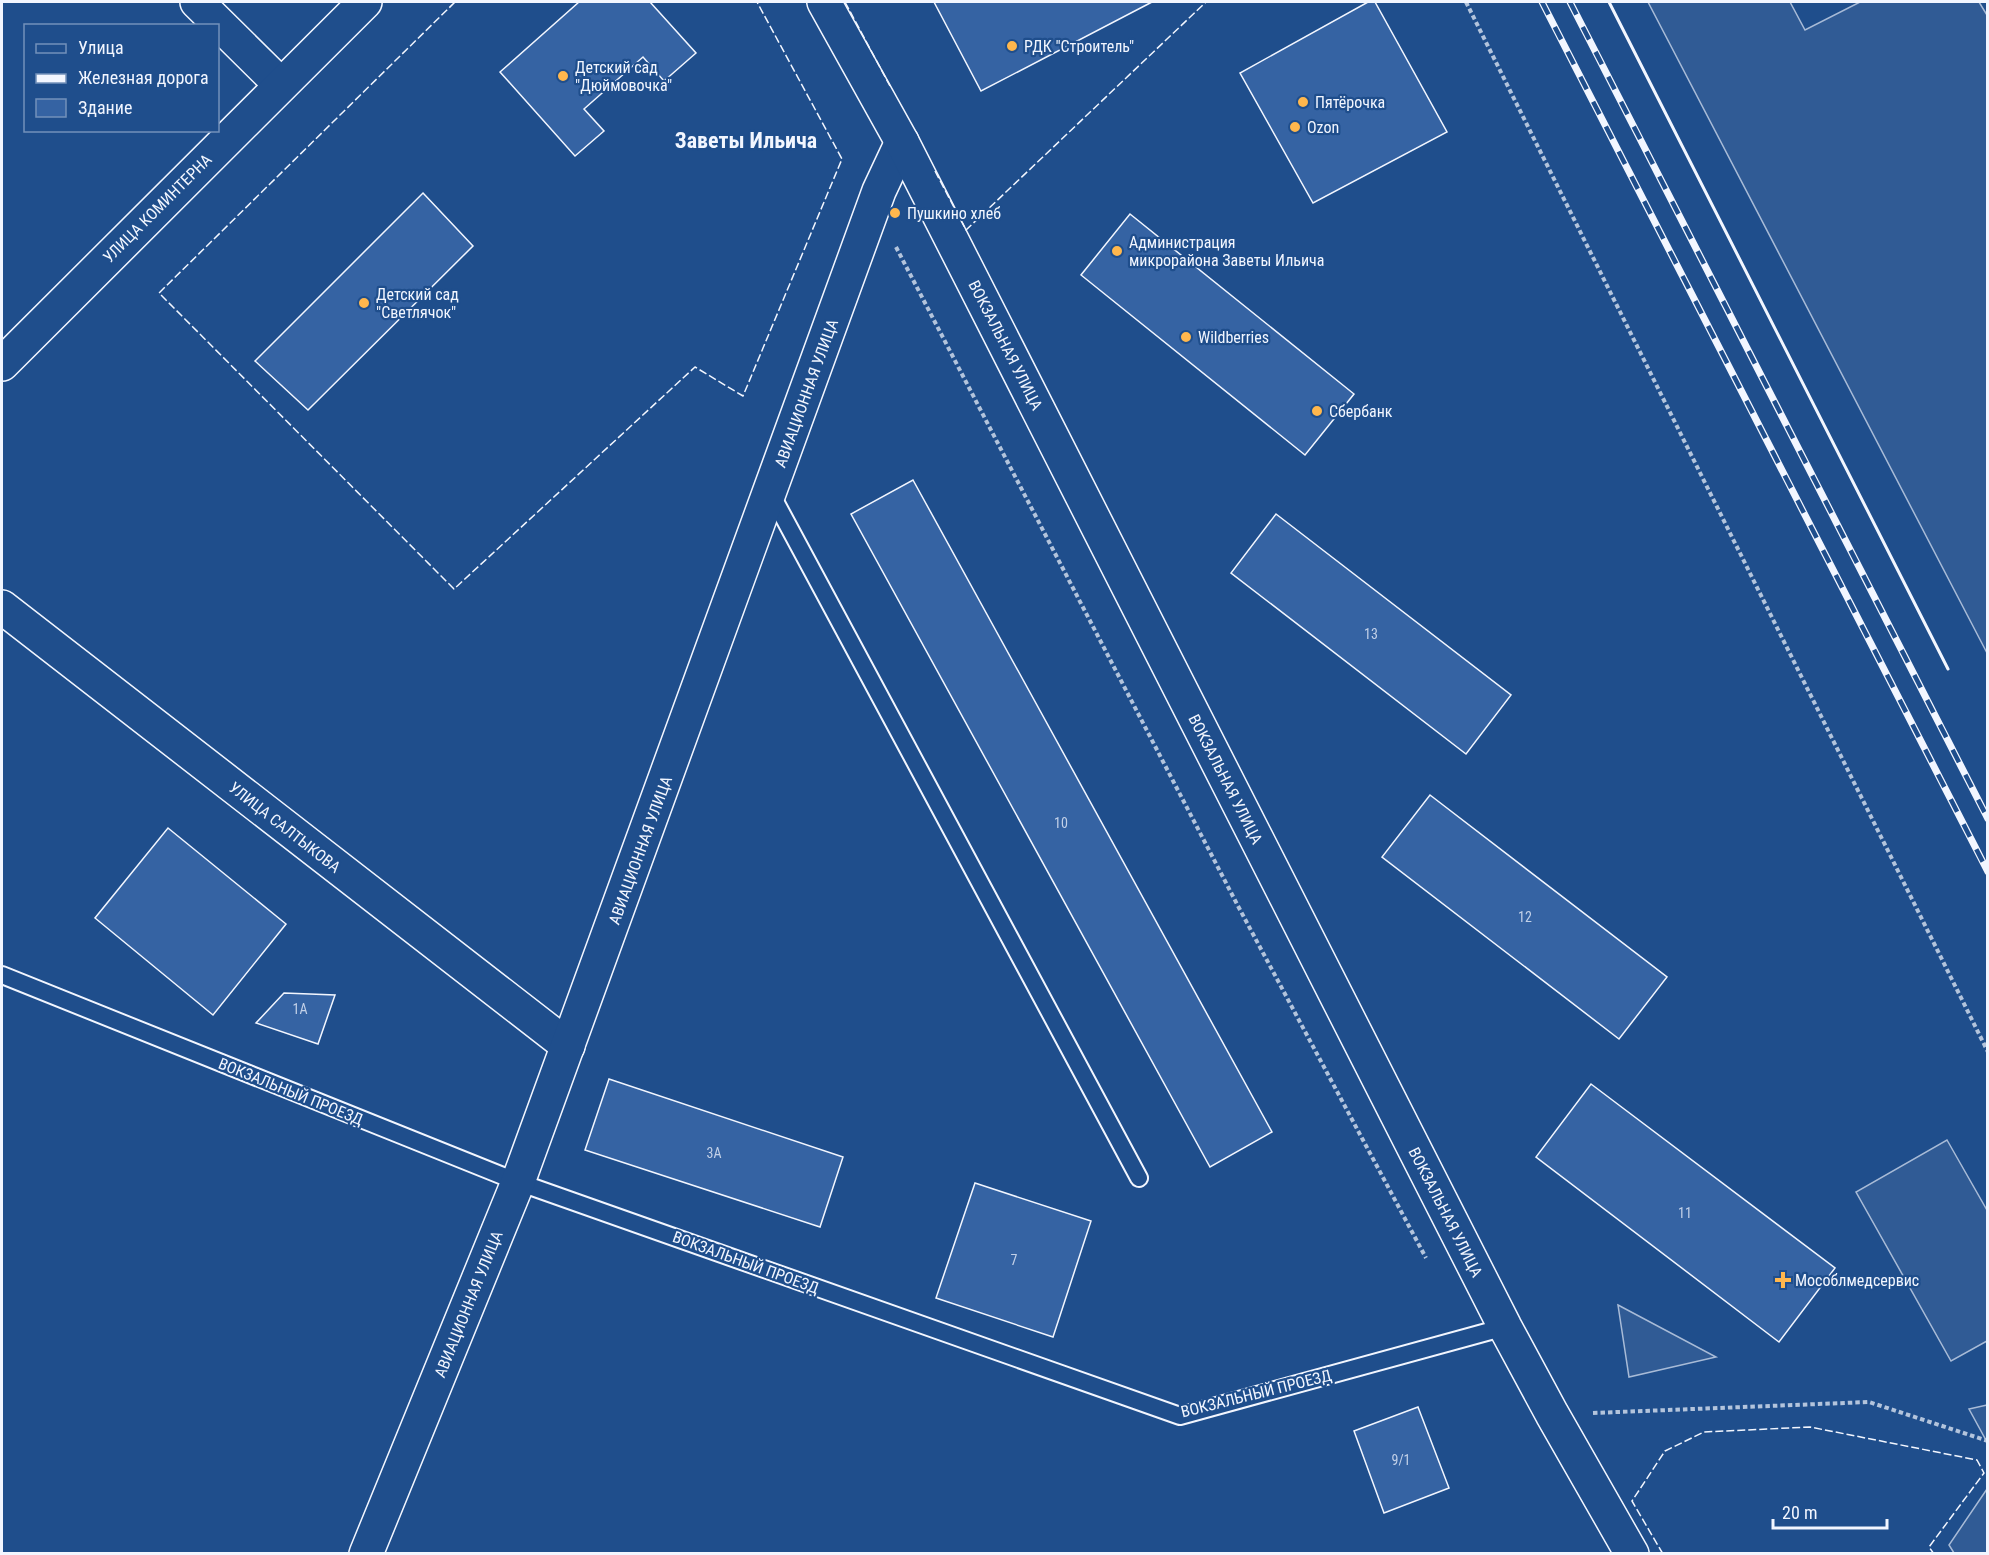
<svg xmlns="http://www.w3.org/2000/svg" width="1989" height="1555" font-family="'Roboto Condensed',sans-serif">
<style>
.built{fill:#305b95;stroke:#a8bbd7;stroke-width:1.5}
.building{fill:#3563a3;stroke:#f2f6ff;stroke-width:1.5}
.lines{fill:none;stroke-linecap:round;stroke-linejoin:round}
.lane-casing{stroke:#f2f6ff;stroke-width:20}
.street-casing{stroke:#f2f6ff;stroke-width:36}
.secondary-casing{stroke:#f2f6ff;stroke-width:36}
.path{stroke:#b3c4dc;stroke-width:4;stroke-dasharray:4.5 3;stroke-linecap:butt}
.lane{stroke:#1f4e8c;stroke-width:16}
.street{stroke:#1f4e8c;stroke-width:33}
.secondary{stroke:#1f4e8c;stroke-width:33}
.rail-casing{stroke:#f2f6ff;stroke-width:7}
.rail{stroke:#1f4e8c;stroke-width:4.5;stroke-dasharray:14;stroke-linecap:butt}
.fence{stroke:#f2f6ff;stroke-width:1.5;stroke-dasharray:8 3;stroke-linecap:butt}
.wall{stroke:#f2f6ff;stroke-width:3}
.poi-dot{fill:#ffb74d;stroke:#1f4e8c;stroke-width:2}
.labels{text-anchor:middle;stroke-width:4.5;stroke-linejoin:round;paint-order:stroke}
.number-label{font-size:14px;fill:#c3d1e8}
.poi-label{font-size:16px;fill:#f2f6ff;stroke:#1f4e8c;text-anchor:start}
.street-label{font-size:16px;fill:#f2f6ff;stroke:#1f4e8c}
.district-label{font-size:22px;font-weight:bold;fill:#f2f6ff;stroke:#1f4e8c}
</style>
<rect width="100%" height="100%" fill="#1f4e8c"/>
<g class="built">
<path d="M1648 2H1790L1805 30 1860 2H1979L1987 15V653Z"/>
<path d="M1947 1140 1988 1212 1987 1341 1951 1361 1856 1192Z"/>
<path d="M1618 1305 1716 1357 1629 1377Z"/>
<path d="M1987 1405H1988L1987 1442 1969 1409Z"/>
<path d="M1987 1489V1553H1954L1949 1545Z"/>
</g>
<g class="building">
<path d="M579 2H650L696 53 664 81 643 57 584 109 604 131 575 156 500 72Z"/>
<path d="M934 2H1152L981 91Z"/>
<path d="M1368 2H1375L1447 132 1313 203 1240 73Z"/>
<path d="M423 193 473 246 308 410 255 361Z"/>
<path d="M1130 214 1354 394 1305 455 1081 275Z"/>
<path d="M913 480 1272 1132 1210 1167 851 514Z"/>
<path d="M1276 514 1511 695 1466 754 1231 573Z"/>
<path d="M1430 795 1667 977 1619 1039 1382 857Z"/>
<path d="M168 828 286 924 213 1015 95 918Z"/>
<path d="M284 993 335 995 318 1044 256 1023Z"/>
<path d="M609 1079 843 1157 820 1227 585 1150Z"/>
<path d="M1591 1084 1835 1268 1779 1342 1536 1157Z"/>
<path d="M975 1183 1091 1221 1053 1337 936 1298Z"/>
<path d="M1418 1407 1449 1488 1384 1513 1354 1431Z"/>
</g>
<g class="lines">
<g class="lane-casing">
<g id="lane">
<path d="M770 492 1139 1178"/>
<path d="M2 975 518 1182 1180 1416 1505 1327"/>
</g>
</g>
<g class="street-casing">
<g id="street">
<path d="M197 2 281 85"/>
<path d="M2 364 365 2"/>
<path d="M2 607 568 1046"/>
<path d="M366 1554 518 1182 879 191 902 142"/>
</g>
</g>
<g class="secondary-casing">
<path id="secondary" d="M824 2 902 142 1505 1327 1552 1414 1632 1554"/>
</g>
<g class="path">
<path d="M1466 2 1988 1052"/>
<path d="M896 247 1238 906 1426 1258"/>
<path d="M1593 1413 1869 1402 1988 1441"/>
</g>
<use href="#lane" class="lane"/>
<use href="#street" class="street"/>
<use href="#secondary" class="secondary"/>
<g class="rail-casing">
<g id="rail">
<path d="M1542 2 1988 872"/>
<path d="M1570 2 1988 819"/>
</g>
</g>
<use href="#rail" class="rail"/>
<g class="fence">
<path d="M455 2 159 293 454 589 695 367 743 396 842 159 757 2"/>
<path d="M845 2 890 86"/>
<path d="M935 171 966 230 1206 2"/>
<path d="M1663 1554 1632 1501 1665 1451 1704 1432 1810 1427 1977 1460 1984 1473 1929 1547 1934 1554"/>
</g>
<path class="wall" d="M1609 2 1948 669"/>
</g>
<g class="poi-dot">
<circle cx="1012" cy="46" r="6"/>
<circle cx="563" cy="76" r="6"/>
<circle cx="1303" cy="102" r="6"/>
<circle cx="1295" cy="127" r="6"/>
<circle cx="895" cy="213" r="6"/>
<circle cx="1117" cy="251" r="6"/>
<circle cx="364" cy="303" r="6"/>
<circle cx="1186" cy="337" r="6"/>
<circle cx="1317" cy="411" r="6"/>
<path d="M1780 1271h6v6h6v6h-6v6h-6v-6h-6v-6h6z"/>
</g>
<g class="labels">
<g class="number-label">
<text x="1371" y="639">13</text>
<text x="1061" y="828">10</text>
<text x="1525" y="922">12</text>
<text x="300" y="1014">1А</text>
<text x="714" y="1158">3А</text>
<text x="1685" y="1218">11</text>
<text x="1014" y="1265">7</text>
<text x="1401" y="1465">9/1</text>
</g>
<g class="poi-label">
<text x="1024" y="52">РДК "Строитель"</text>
<text x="575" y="73">Детский сад<tspan x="575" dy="18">"Дюймовочка"</tspan></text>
<text x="1315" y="108">Пятёрочка</text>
<text x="1307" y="133">Ozon</text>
<text x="907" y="219">Пушкино хлеб</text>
<text x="1129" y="248">Администрация<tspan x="1129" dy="18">микрорайона Заветы Ильича</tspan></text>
<text x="376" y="300">Детский сад<tspan x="376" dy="18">"Светлячок"</tspan></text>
<text x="1198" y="343">Wildberries</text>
<text x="1329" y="417">Сбербанк</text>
<text x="1795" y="1286">Мособлмедсервис</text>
</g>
<g class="street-label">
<text transform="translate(157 208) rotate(-45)" y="6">УЛИЦА КОМИНТЕРНА</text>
<text transform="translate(1006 345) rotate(63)" y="6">ВОКЗАЛЬНАЯ УЛИЦА</text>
<text transform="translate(806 393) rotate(-70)" y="6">АВИАЦИОННАЯ УЛИЦА</text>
<text transform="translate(1226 779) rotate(63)" y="6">ВОКЗАЛЬНАЯ УЛИЦА</text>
<text transform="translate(285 827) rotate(38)" y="6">УЛИЦА САЛТЫКОВА</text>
<text transform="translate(640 850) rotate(-70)" y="6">АВИАЦИОННАЯ УЛИЦА</text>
<text transform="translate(291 1091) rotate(22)" y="6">ВОКЗАЛЬНЫЙ ПРОЕЗД</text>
<text transform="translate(1446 1212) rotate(63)" y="6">ВОКЗАЛЬНАЯ УЛИЦА</text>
<text transform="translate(746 1262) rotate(20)" y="6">ВОКЗАЛЬНЫЙ ПРОЕЗД</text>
<text transform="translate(468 1304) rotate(-68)" y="6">АВИАЦИОННАЯ УЛИЦА</text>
<text transform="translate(1256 1393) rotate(-14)" y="6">ВОКЗАЛЬНЫЙ ПРОЕЗД</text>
</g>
<g class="district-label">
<text x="746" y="148">Заветы Ильича</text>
</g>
</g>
<rect width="1989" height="1555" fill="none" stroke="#f2f6ff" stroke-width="6"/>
<rect x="24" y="24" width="195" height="108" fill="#1f4e8c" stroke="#7391ba" stroke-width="1.5"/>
<rect x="36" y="44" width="30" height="9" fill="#1f4e8c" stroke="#7391ba" stroke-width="1.5"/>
<text x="78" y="54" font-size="18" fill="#f2f6ff">Улица</text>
<rect x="36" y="74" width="30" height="9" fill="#f2f6ff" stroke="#7391ba" stroke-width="1.5"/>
<text x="78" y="84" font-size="18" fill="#f2f6ff">Железная дорога</text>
<rect x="36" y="99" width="30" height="18" fill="#3563a3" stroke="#7391ba" stroke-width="1.5"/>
<text x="78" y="114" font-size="18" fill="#f2f6ff">Здание</text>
<path d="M1773 1519v9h114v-9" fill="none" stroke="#f2f6ff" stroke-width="3"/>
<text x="1782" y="1519" font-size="18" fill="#f2f6ff" stroke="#1f4e8c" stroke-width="4.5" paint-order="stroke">20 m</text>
</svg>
